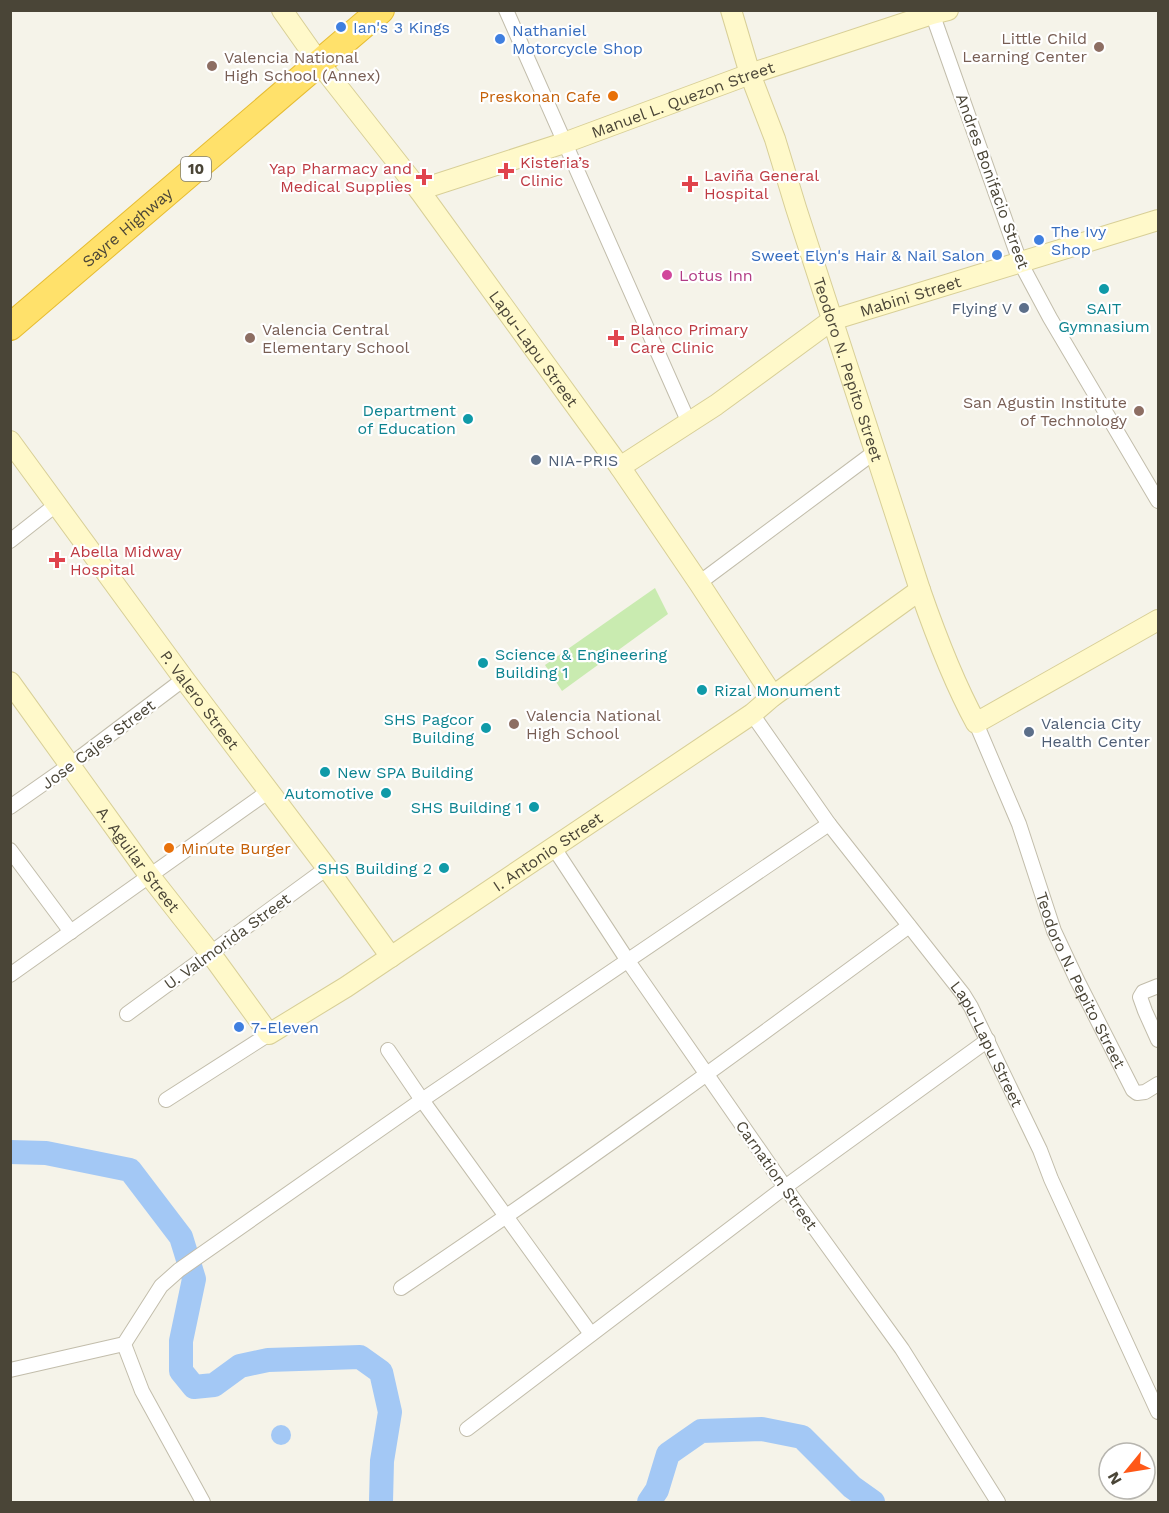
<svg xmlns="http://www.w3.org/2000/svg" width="1169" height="1513" font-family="'Work Sans',sans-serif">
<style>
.green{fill:#c9ebb0}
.water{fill:#a3c8f5}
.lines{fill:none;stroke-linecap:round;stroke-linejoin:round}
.river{stroke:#a3c8f5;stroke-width:24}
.street-casing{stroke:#c2bdab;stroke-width:16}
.secondary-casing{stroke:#d8cf97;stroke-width:22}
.highway-casing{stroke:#e6bc32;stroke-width:28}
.street{stroke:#fff;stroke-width:14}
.secondary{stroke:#fff9ca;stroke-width:20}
.highway{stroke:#ffe16b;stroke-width:26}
.shop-dot{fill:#3f7fe0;stroke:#fff;stroke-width:2}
.education-dot{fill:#8d6e63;stroke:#fff;stroke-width:2}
.food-dot{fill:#e8710a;stroke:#fff;stroke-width:2}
.health-dot{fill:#e0444e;stroke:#fff;stroke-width:2}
.hotel-dot{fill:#d1479c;stroke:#fff;stroke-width:2}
.culture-dot{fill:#0f9aa8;stroke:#fff;stroke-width:2}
.service-dot{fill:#5c6f8a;stroke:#fff;stroke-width:2}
.labels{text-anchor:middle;stroke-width:4.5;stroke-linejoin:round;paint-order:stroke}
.shield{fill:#fff;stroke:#807d73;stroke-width:1.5}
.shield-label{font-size:15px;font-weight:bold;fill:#4a4537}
.shop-label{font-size:16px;fill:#366cbe;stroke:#fff;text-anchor:start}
.education-label{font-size:16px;fill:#785e54;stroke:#fff;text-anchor:start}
.food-label{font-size:16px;fill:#c56008;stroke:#fff;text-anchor:end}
.street-label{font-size:16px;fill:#4a4537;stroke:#fff}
.health-label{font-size:16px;fill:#be3a42;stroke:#fff;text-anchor:start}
.hotel-label{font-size:16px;fill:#b23c85;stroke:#fff;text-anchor:start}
.service-label{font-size:16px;fill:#4e5e75;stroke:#fff;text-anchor:start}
.culture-label{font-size:16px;fill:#0d838f;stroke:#fff;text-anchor:end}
</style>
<rect width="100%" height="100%" fill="#f5f3e9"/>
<path class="green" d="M655 588 668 614 562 691 545 665Z"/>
<circle class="water" cx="281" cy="1435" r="10"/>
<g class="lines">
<g class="river">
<path d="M10 1152 46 1153 130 1170 181 1237 194 1279 181 1341V1371L194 1387 214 1385 240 1366 268 1360 360 1357 381 1372 390 1412 382 1461 381 1502"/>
<path d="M649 1502 657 1490 668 1454 701 1431 762 1429 802 1437 852 1487 873 1502"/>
</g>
<g class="street-casing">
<g id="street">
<path d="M506 10 689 423"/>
<path d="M931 10 1020 262 1050 318 1158 501"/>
<path d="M10 541 57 504"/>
<path d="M699 583 876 451"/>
<path id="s1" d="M752 714 829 824 963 994 971 1007 1040 1150 1051 1179 1158 1412"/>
<path id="s2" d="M976 723 1019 824 1054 931 1077 980 1133 1090 1137 1093 1145 1092 1158 1084"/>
<path d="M10 807 70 765 184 679"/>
<path d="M554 848 628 961 785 1187 902 1349 998 1502"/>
<path d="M10 850 71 932"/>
<path d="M10 975 269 791"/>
<path d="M1158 986 1143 992 1140 997 1145 1011 1158 1040"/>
<path d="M127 1014 327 868"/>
<path d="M388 1050 422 1100 591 1334"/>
<path d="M166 1100 269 1034"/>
<path d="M401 1288C574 1172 742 1049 909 926"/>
<path d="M124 1344 142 1391 203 1502"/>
<path d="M10 1370 124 1344 161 1286 179 1270 422 1100 829 824"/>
<path d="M467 1429 785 1187 988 1040"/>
</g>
</g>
<g class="secondary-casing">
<g id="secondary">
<path id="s3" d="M282 10 320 64 419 190 620 467 699 583 773 696"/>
<path id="s4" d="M731 10 750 74 775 139 796 208 920 590C936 636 953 681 976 723L1158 620"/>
<path id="s5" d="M419 190 564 143 750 74 932 14 948 10"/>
<path id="s6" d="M10 441 184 679 327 868 391 957"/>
<path id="s7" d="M620 467 716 405 832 320 1158 220"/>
<path id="s8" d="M10 682 149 875 211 954 269 1034 346 987 752 714 773 696 920 590"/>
</g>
</g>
<g class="highway-casing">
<g id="highway">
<path id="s9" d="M10 327 381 10"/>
</g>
</g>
<use href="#street" class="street"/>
<use href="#secondary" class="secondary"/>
<use href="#highway" class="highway"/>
</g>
<g class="shop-dot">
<circle cx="341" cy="27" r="6"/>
<circle cx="500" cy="39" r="6"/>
<circle cx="1039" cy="240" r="6"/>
<circle cx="997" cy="255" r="6"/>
<circle cx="239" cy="1027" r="6"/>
</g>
<g class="education-dot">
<circle cx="1099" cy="47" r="6"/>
<circle cx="212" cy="66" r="6"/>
<circle cx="250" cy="338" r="6"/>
<circle cx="1139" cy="411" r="6"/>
<circle cx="514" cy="724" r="6"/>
</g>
<g class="food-dot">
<circle cx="613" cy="96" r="6"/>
<circle cx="169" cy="848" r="6"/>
</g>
<g class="health-dot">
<path d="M503 162h6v6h6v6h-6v6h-6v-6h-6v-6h6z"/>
<path d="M421 168h6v6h6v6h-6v6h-6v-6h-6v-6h6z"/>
<path d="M687 175h6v6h6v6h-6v6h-6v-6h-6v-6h6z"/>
<path d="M613 329h6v6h6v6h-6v6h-6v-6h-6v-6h6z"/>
<path d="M54 551h6v6h6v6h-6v6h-6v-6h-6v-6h6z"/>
</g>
<circle class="hotel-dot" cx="667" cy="275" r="6"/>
<g class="culture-dot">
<circle cx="1104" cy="289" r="6"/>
<circle cx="468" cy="419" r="6"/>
<circle cx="483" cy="663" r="6"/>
<circle cx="702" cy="690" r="6"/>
<circle cx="486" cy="728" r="6"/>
<circle cx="325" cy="772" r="6"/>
<circle cx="386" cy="793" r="6"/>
<circle cx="534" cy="807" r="6"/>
<circle cx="444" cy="868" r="6"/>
</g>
<g class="service-dot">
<circle cx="1024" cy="308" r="6"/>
<circle cx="536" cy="460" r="6"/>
<circle cx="1029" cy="732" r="6"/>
</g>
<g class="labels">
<rect class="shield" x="181" y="157" width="30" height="24" rx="4.5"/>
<g class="shield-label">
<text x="196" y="174">10</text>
</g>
<g class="shop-label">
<text x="353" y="33">Ian's 3 Kings</text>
<text x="512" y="36">Nathaniel<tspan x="512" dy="18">Motorcycle Shop</tspan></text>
<text x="1051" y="237">The Ivy<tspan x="1051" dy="18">Shop</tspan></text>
<text x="985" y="261" text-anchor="end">Sweet Elyn's Hair &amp; Nail Salon</text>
<text x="251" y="1033">7-Eleven</text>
</g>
<g class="education-label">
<text x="1087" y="44" text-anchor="end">Little Child<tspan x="1087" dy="18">Learning Center</tspan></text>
<text x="224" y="63">Valencia National<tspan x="224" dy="18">High School (Annex)</tspan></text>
<text x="262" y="335">Valencia Central<tspan x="262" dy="18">Elementary School</tspan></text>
<text x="1127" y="408" text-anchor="end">San Agustin Institute<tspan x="1127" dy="18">of Technology</tspan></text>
<text x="526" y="721">Valencia National<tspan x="526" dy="18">High School</tspan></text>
</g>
<g class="food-label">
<text x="601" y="102">Preskonan Cafe</text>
<text x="181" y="854" text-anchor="start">Minute Burger</text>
</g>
<g class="street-label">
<text dy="6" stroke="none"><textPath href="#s5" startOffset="279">Manuel L. Quezon Street</textPath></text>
<text transform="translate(993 181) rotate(70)" y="6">Andres Bonifacio Street</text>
<text dy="6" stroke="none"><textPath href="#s9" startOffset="154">Sayre Highway</textPath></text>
<text dy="6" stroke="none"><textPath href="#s7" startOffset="340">Mabini Street</textPath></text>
<text dy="6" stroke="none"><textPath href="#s3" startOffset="422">Lapu-Lapu Street</textPath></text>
<text dy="6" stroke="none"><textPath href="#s4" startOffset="378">Teodoro N. Pepito Street</textPath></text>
<text dy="6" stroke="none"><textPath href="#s6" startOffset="321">P. Valero Street</textPath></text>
<text transform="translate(98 744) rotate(-37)" y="6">Jose Cajes Street</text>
<text dy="6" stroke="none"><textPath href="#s8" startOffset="770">I. Antonio Street</textPath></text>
<text dy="6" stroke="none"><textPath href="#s8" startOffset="219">A. Aguilar Street</textPath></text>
<text transform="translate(227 941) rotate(-36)" y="6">U. Valmorida Street</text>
<text dy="6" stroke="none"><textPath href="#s2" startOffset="278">Teodoro N. Pepito Street</textPath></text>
<text dy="6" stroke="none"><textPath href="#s1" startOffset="406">Lapu-Lapu Street</textPath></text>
<text transform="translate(777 1175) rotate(55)" y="6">Carnation Street</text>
</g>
<g class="health-label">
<text x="520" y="168">Kisteria’s<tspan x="520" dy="18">Clinic</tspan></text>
<text x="412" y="174" text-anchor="end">Yap Pharmacy and<tspan x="412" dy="18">Medical Supplies</tspan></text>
<text x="704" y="181">Laviña General<tspan x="704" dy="18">Hospital</tspan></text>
<text x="630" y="335">Blanco Primary<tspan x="630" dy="18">Care Clinic</tspan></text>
<text x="70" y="557">Abella Midway<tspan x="70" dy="18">Hospital</tspan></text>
</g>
<g class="hotel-label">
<text x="679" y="281">Lotus Inn</text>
</g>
<g class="service-label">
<text x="1012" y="314" text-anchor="end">Flying V</text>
<text x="548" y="466">NIA-PRIS</text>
<text x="1041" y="729">Valencia City<tspan x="1041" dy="18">Health Center</tspan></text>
</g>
<g class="culture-label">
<text x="1104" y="314" text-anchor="middle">SAIT<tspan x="1104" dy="18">Gymnasium</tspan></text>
<text x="456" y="416">Department<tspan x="456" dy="18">of Education</tspan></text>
<text x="495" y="660" text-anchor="start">Science &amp; Engineering<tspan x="495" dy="18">Building 1</tspan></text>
<text x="714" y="696" text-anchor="start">Rizal Monument</text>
<text x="474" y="725">SHS Pagcor<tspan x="474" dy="18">Building</tspan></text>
<text x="337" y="778" text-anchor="start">New SPA Building</text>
<text x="374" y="799">Automotive</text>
<text x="522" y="813">SHS Building 1</text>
<text x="432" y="874">SHS Building 2</text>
</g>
</g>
<rect width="1169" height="1513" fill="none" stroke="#4a4537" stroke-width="24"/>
<g transform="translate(1127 1471) rotate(240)"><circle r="28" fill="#ffffff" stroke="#b7b5af" stroke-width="1.5"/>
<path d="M0-4.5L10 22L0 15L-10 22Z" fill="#ff5817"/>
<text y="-9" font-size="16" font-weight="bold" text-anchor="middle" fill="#4a4537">N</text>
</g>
</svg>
